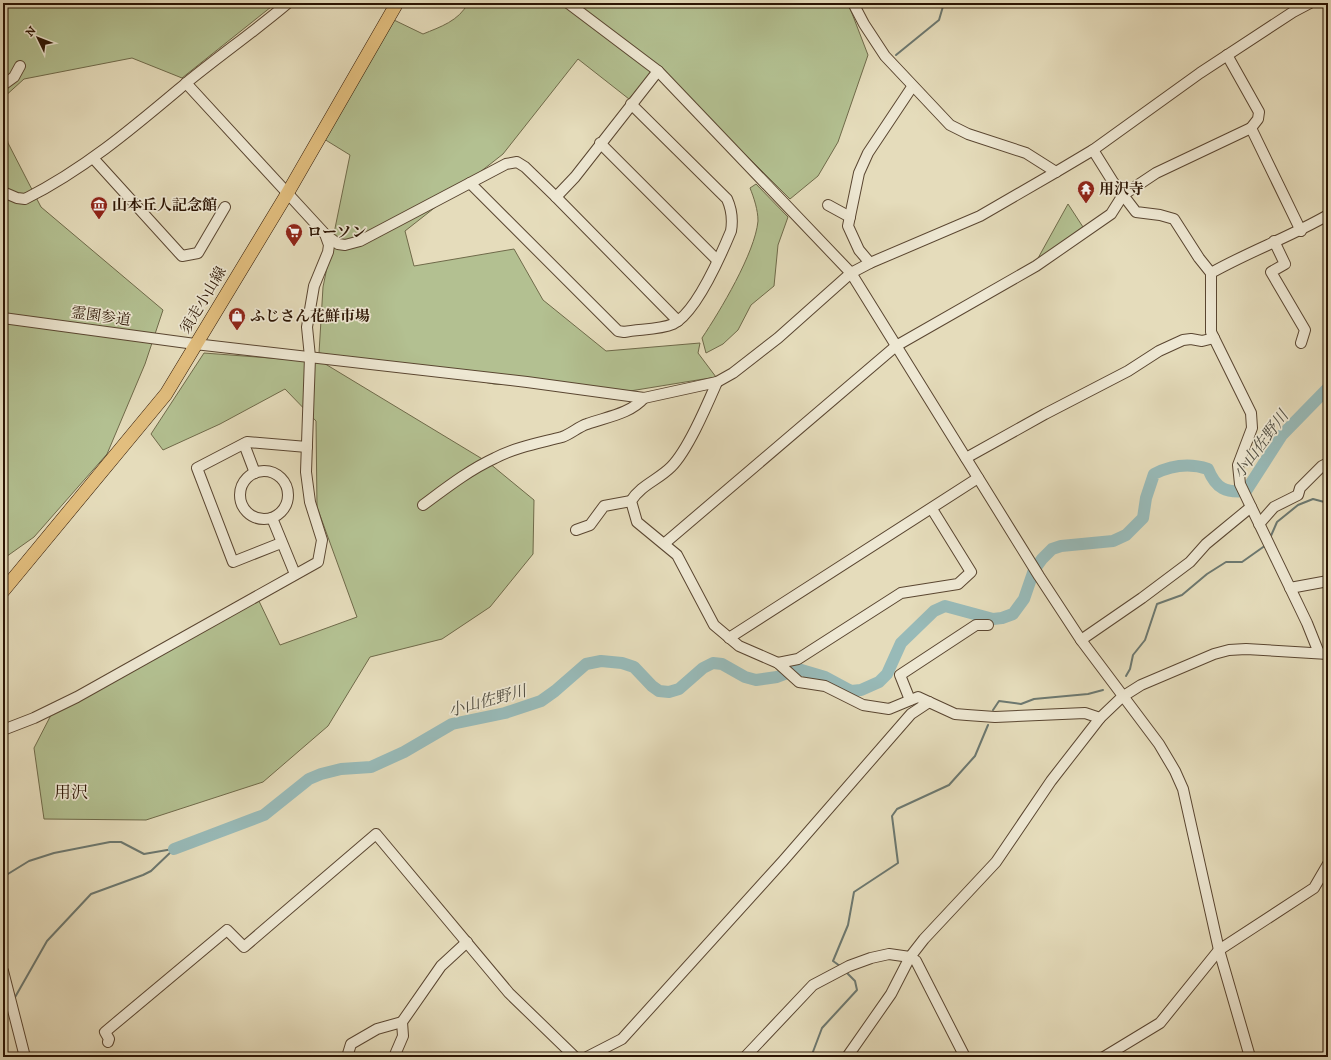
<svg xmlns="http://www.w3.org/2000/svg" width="1331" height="1060" font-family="'IM FELL DW Pica','Noto Serif JP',serif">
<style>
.green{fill:#b3c091;stroke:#6f6a4a}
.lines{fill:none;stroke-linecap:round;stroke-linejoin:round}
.stream{stroke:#6c7870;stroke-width:2}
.river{stroke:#98bab8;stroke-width:12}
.minor-casing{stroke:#5a4631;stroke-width:12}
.major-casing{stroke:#2b1403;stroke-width:14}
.minor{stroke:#eee8d3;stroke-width:10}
.major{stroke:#e2be7e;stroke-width:13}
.labels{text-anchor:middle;stroke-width:3.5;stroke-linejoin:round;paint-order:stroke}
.poi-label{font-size:15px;font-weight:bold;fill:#2b1403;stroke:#eee8d3;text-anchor:start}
.street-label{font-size:15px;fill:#2b1403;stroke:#eee8d3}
.water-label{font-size:16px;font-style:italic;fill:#514e42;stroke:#eee8d3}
.quarter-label{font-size:17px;fill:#2b1403;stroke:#eee8d3}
</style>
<rect width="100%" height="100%" fill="#e5dcbb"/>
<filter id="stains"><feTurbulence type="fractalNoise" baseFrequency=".005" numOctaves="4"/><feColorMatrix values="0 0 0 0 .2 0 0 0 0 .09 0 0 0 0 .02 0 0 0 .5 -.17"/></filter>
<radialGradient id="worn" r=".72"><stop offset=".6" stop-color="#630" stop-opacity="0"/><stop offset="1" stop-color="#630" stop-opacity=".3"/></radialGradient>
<g class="green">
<path d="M3 3H276L182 78 132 58 24 79 3 98Z"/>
<path d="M468 3H848L868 55 838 142 818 176 790 199 657 66 629 99 578 59 503 154 405 231 414 266 514 249 543 300 606 351 700 343 698 353 716 377 630 391 494 384 418 369 319 353 323 287 350 155 324 139 394 20 423 34C440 27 459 21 468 3Z"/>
<path d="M3 117 8 143 41 207 163 310 145 364 107 454 34 537 3 559Z"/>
<path d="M756 184 788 217 778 245 774 286 751 305 738 330 723 344 706 353 702 338C720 311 755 253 758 221 758 210 754 198 750 188Z"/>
<path d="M1068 204 1083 227 1037 260Z"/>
<path d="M204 353 322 362 489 463 534 500 533 554 490 607 442 639 370 657 328 726 263 782 146 820 44 819 34 748 51 715 82 689 175 646 258 599 280 645 357 617 317 507 316 421 285 389 220 424 163 450 151 434Z"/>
</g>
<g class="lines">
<g class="stream">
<path d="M896 55 939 20 944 3"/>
<path d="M1270 538 1277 522 1298 505 1313 499 1328 503"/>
<path d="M1126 676 1130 669 1133 655 1145 640 1157 604 1182 595 1207 574 1226 562H1242L1266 545"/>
<path d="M993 710 999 701 1021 704 1034 699 1088 694 1103 690"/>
<path d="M3 877 29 861 54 853 110 842H121L144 854 173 849"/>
<path d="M840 966 833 961 848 925 854 892 898 863 892 816 897 809 949 785 975 756 988 725"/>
<path d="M14 999 47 941 91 894 143 875 151 871 174 849"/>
<path d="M3 1011 9 1005"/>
<path d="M811 1057 822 1028 857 990 855 981 846 972"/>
</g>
<path class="river" d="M174 849 264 815 309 779 321 774 341 769 371 767 404 752 452 724 505 713 541 701 555 691 586 664 601 661 622 663 634 667 652 686 659 691 669 692 679 689 703 668 713 663 722 664 745 677 756 680 777 677 798 669 825 677 851 691 861 690 879 682 887 674 901 643 934 611 945 606 993 619 1002 618 1013 614 1024 599 1034 570 1042 559 1052 549 1061 546 1113 541 1126 535 1143 518 1146 498 1154 474C1172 465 1190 463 1208 469 1216 489 1226 493 1246 491L1282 435 1328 388"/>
<g class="minor-casing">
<g id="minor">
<path d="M568 3 658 71 851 273 1039 576 1081 640 1159 744 1175 771 1183 789 1219 950 1250 1057"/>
<path d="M853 3 864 24 885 56 950 125 968 134 1026 153 1056 172"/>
<path d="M186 83 325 234 338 244 345 245 360 241 506 164 517 162 525 167 556 197 678 321"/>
<path d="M3 85 14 77 20 66"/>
<path d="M1251 128 1301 231"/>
<path d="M600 143 717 260"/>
<path d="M1093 150 1113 182 1136 212 1160 215 1174 219 1199 258 1211 273V332L1251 413 1252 428 1238 465 1240 484 1307 623 1319 653"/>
<path d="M93 158 182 256 198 253 225 207"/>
<path d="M470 183 618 331 624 332C639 329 659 330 673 324 696 313 721 255 731 231 733 219 732 210 727 199L631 104"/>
<path d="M3 192 17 198 25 199C85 169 135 126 185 84 219 56 255 31 288 3"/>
<path d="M556 197 575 177 658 71"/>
<path d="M828 205 850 217"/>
<path d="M1274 241 1285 264 1271 272 1305 330 1301 343"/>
<path d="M870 263 859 250 848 226 859 173 868 153 912 87"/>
<path d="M1211 273C1250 251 1290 237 1328 215"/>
<path d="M3 318 195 344 527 382 644 398 717 382 733 373 778 338 851 273 870 263 980 216 1056 172 1093 150 1200 73 1293 12 1310 3"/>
<path d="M717 382C707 405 688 450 671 467 658 480 641 485 631 501L637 522 677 555 714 625 739 646 778 663 799 682 825 686 863 705 889 709 918 697 955 714 967 715 995 717 1085 713 1100 718"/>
<path d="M244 444 255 473"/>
<path d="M966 458 1045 414 1128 371 1159 351 1183 340 1191 339 1202 341 1214 338"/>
<circle cx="264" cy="495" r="24"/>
<path d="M423 505C446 488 469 470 495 458 516 447 539 443 562 437 571 434 578 427 587 424 606 417 630 414 644 398"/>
<path d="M272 518 295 574"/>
<path d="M1259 524 1274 507 1298 495 1300 488 1322 466 1328 463"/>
<path d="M576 530 590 525 604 506 631 501"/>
<path d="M281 543 233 562 197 468 247 442 307 447"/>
<path d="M665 543 896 346 1036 266 1111 214 1123 195 1156 173 1251 128 1258 119 1259 112 1227 55"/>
<path d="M1290 588 1328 581"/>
<path d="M729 638 978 478"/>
<path d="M1081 640 1142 598 1190 562 1206 544 1251 507"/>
<path d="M778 663 798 659 901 593 958 584 971 572 932 509"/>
<path d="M910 700 900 675 976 625H988"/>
<path d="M3 730 34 718 77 697 318 562 322 540 310 502 306 472 310 357 307 327 314 286 328 252 329 245 325 234"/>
<path d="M3 971 25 1057"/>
<path d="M108 1042 109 1039 105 1032 227 930 244 947 376 834 509 993 575 1057"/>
<path d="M347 1057 351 1044 377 1029 402 1022"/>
<path d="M394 1057 403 1036 402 1022 441 966 467 942"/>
<path d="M587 1057 622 1039 783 861 911 714 929 702"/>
<path d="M745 1057 813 985 849 966 871 958 889 954 910 957 916 961 965 1057"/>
<path d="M847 1057 891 994 910 957 924 939 996 862 1051 781 1100 718 1122 697 1141 685 1214 654 1229 650 1246 649 1328 654"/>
<path d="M1104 1057 1160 1023 1219 950 1314 888 1328 864"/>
</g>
</g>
<g class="major-casing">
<path id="major" d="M3 591 166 394 287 194 397 3"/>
</g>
<use href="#minor" class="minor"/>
<use href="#major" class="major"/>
</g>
<defs>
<g id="temple-pin" transform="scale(0.9)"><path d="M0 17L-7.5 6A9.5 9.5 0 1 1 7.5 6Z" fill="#8f2418" stroke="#eee8d3"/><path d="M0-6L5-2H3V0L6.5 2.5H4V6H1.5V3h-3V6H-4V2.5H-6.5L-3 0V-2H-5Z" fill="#fff"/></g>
<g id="museum-pin" transform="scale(0.9)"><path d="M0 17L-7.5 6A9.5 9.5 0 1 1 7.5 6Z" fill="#8f2418" stroke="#eee8d3"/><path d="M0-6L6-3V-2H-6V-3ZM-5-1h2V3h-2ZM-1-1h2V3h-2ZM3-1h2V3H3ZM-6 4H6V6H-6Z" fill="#fff"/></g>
<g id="supermarket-pin" transform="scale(0.9)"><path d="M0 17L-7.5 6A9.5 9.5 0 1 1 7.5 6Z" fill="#8f2418" stroke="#eee8d3"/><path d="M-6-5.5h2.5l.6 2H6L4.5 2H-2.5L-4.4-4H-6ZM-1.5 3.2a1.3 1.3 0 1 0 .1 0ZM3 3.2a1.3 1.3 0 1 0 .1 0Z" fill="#fff"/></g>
<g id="shop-pin" transform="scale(0.9)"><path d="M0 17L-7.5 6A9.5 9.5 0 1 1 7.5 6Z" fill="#8f2418" stroke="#eee8d3"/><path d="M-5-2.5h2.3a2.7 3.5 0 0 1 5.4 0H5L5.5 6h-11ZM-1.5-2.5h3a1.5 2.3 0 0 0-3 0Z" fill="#fff"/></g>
</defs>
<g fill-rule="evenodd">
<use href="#temple-pin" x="1086" y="189"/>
<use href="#museum-pin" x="99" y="205"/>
<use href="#supermarket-pin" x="294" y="232"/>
<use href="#shop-pin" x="237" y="316"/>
</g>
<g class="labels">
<g class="poi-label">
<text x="1099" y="194">用沢寺</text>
<text x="112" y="210">山本丘人記念館</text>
<text x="307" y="237">ローソン</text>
<text x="250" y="321">ふじさん花鮮市場</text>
</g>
<g class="street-label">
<text transform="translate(203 300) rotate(-59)" y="5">須走小山線</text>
<text transform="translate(101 316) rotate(8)" y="5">霊園参道</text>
</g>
<g class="water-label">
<text transform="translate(1260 444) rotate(-53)" y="6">小山佐野川</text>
<text transform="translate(487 700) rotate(-15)" y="6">小山佐野川</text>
</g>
<g class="quarter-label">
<text x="71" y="798">用沢</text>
</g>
</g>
<rect width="1331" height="1060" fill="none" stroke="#e5dcbb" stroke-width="16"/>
<rect x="4" y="4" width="1323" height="1052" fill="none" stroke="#2b1403" stroke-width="2"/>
<rect x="8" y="8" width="1315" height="1044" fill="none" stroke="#2b1403"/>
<g transform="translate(38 38) rotate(313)" stroke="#eee8d3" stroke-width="3" paint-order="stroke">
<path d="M0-3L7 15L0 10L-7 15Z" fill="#2b1403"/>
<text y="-6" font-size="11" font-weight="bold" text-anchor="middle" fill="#2b1403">N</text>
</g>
<rect width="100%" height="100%" filter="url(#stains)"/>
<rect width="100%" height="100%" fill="url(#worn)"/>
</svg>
